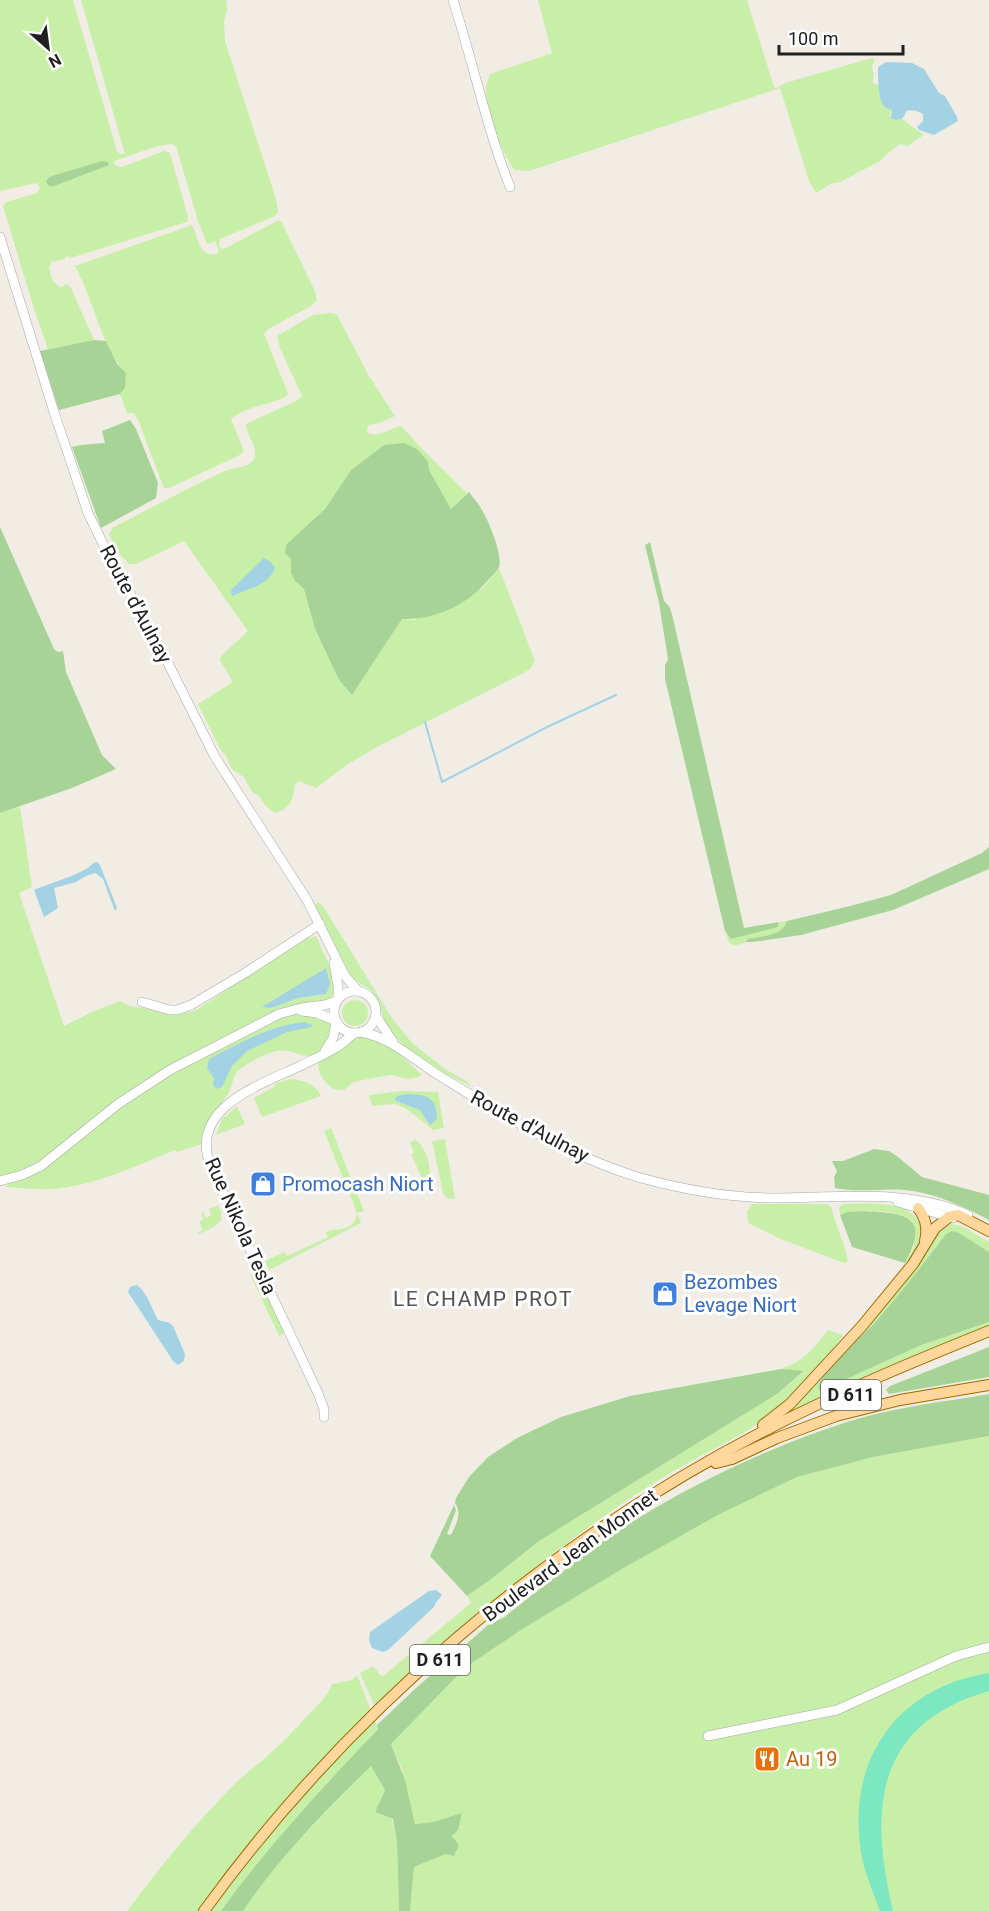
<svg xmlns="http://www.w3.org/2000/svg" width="989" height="1911" font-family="Roboto,sans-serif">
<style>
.grass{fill:#c8efa7;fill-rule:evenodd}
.forest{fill:#a7d496}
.pitch{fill:#7ce7c1}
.water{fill:#a2d2e3}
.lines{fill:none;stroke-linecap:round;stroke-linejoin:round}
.stream{stroke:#a2d2e3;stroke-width:2}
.minor-casing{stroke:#a7a7a7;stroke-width:10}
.major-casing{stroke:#9b6c00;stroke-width:12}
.minor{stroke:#fff;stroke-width:9}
.major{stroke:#ffd79c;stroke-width:10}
.labels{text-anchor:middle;stroke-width:6;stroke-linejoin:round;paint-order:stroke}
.shield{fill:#fff;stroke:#636363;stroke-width:1.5}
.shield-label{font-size:18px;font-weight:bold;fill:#202020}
.street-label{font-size:20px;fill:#202020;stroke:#fff}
.shop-label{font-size:20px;fill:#366cbe;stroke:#fff;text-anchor:start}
.food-label{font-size:20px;fill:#c56008;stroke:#fff;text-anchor:start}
.neighbourhood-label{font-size:21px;letter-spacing:1.5px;fill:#535353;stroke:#fff}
</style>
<rect width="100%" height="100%" fill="#f1ede5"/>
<g class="grass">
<path d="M0 0H73L117 151 120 154H125L81 0H226L227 10 224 21 225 41 276 199 278 212 275 216 220 239 219 245 221 249 226 248 277 221H281L315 291 317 300 311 306 268 329 264 334 288 393 287 396C270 405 246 406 231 419L244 451 238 456 169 488H164L138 420 134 413H127L120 394 125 388V373C100 343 94 301 75 266L192 225C199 238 198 257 217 254L219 251 215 241 207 244 198 221 176 146 171 144 158 146 117 160 114 162 115 165 122 167 164 151 170 153 188 217 187 222 70 258 67 256 63 260 52 261 49 267C51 276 51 283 61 287L67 284 71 288 94 340 48 349 35 312 3 206 6 202 37 193 40 187 36 183 0 191Z"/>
<path d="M538 0H747L774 87 777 88 785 83 872 58 875 59 872 66 874 75 872 82 879 86 882 100 892 109 890 116 898 120 902 119 924 135 907 146 900 144 883 157 882 160 840 182 832 183 816 193 809 181 780 88 529 171 515 170C502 155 487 113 486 93 485 86 488 80 490 74L552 53Z"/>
<path d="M331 313 337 315 369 376 395 416 379 423 369 425 367 429 368 433C381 438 389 428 401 426L424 451 467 493 451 509 429 470 428 462 384 445 351 470 325 509 312 523 291 559V573L295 581 304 588 315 629 339 680 352 695 402 619 414 620 483 588 499 568 535 661 529 670 379 746 348 764 316 788 299 781 295 784C294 798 289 811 274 813L266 806 258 795 252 792 244 777 233 770 230 765 226 756 220 749 198 704 233 682 220 660 221 656 248 631 184 541 136 564H129L116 551 109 534 112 528C150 509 187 488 225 471 233 467 250 468 254 459 259 447 246 436 246 424L294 402 302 396 280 348 277 336 313 315Z"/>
<path d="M20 807 32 887 19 893 64 1026 94 1011 120 1001C133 1009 134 1006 148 1009 170 1014 173 1018 196 1010L306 939 316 936 331 969 335 994 328 1000C310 1003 295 1003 278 1010L167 1068 40 1162 22 1171 0 1177V813ZM323 969V995L298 998 271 1008Z"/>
<path d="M318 902 323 906 392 1018 412 1043 445 1069 468 1082 471 1086C441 1072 406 1054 387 1026 380 1015 383 1003 373 992 366 985 357 984 351 976L315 905Z"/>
<path d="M787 921C783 936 762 936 748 939L746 942 734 946 729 942 725 931 731 939 780 925 779 922Z"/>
<circle cx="355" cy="1013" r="13"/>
<path d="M292 1014 323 1018 330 1023C333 1030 331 1034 327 1041 308 1071 297 1046 276 1051 264 1054 248 1063 237 1071 232 1079 232 1089 226 1097 215 1114 204 1122 202 1144L177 1152 175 1150C136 1166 96 1185 54 1189 38 1190 22 1188 7 1187V1184L31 1175 55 1161 111 1113 143 1091 184 1067 277 1019Z"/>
<path d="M361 1037C386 1038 405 1059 422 1075 408 1082 403 1077 391 1075 387 1075 359 1081 354 1082 350 1084 347 1089 343 1090 331 1093 315 1074 319 1062L350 1040Z"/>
<path d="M291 1079C303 1080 316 1084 321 1096L262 1117 254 1098 274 1087 276 1083Z"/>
<path d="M401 1091 438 1092 444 1128 433 1130 407 1109 395 1104 372 1106 369 1095Z"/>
<path d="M237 1106 245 1124 216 1135 222 1119Z"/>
<path d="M331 1128 364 1211 356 1213 355 1207 324 1131Z"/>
<path d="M414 1139C428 1146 434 1175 427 1189L411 1154 414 1153 410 1142 414 1141Z"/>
<path d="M445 1139 455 1199 446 1198 443 1193 432 1141Z"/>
<path d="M752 1204H827L831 1207C836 1226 845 1243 848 1262L844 1263 781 1239 748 1223 747 1212Z"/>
<path d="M843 1204C866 1204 911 1199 920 1225 925 1239 916 1251 907 1262L905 1263 914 1247 912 1221C898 1209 857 1208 840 1215L839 1207Z"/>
<path d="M218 1205 221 1212V1220L214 1227 199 1234 198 1232 203 1230 199 1222 204 1219 201 1213 203 1212 206 1218 211 1215 209 1209Z"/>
<path d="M358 1214 361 1223 269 1270 265 1261 284 1252 287 1256 328 1237 326 1232C334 1228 347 1232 354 1222 355 1220 356 1217 358 1214Z"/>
<path d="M952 1224 962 1226 989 1242V1252L959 1233 946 1234C914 1277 882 1319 842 1354L880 1312 882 1308 939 1232 944 1226Z"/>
<path d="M257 1273 285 1333 279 1336 251 1276Z"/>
<path d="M989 1322V1326L884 1368 787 1413 821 1379 818 1387 820 1391 919 1346Z"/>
<path d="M828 1330 843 1335C825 1363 796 1395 769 1415 747 1433 720 1445 695 1459 666 1475 637 1493 610 1512 527 1570 450 1637 374 1705L360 1673 373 1666 382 1677 471 1603 467 1596 490 1580 539 1541 777 1394 804 1372 781 1369C803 1362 814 1348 828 1330Z"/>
<path d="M989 1436V1911H410L414 1867 446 1854 462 1814 433 1822 415 1824 401 1767 391 1744 466 1667 524 1628 622 1569 718 1515 797 1477 873 1457Z"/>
<path d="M357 1675 378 1728 221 1911H127C161 1866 197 1821 237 1782 249 1770 263 1761 275 1749 283 1742 290 1734 298 1726 306 1717 330 1695 332 1684L352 1680Z"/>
<path d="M371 1765 385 1790 375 1812 392 1819 397 1842 399 1911H243C278 1857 327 1812 371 1765Z"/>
</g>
<g class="forest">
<path d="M102 161 108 162 109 165 54 186H49L46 182 48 178 52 176Z"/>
<path d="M94 340 106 341 117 364 126 373 125 388 120 394 59 410 40 351Z"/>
<path d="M130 420 136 429 158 483 156 498 101 528 72 447 81 445 105 443 102 431Z"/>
<path d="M404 443 417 449 428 462 429 470 451 509 469 492C473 498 479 504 482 510 489 522 503 555 499 567 497 571 493 575 490 578 469 604 436 620 402 619L352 695 339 680 315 629 304 589 295 581 291 573V559L285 553 286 545 325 509 351 470 384 445Z"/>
<path d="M0 527 54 649 58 652 63 651 66 672 102 755 116 769 72 788 0 813Z"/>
<path d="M650 542 664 601 669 606 672 614 744 928 779 922 778 927 731 939 725 931 665 679V665L668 659 659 603 645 545Z"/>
<path d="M989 847V869L893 910 801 935 753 942H746L748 939C761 936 783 936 787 921L850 906 891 895 982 853Z"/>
<path d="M874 1149 889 1151 898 1157 922 1177 989 1195V1220C963 1206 935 1193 905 1190 882 1188 857 1193 835 1188L834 1177 837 1171 832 1161H843Z"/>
<path d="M862 1211C903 1213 932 1214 905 1263L852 1247 840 1215 848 1212Z"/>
<path d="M952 1231 959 1233 989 1252V1322L919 1346 820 1391 818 1387C828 1360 858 1342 876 1321 901 1293 923 1264 946 1234Z"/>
<path d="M989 1347V1377L889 1394 886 1390 890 1386Z"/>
<path d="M781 1369 804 1371 777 1394 539 1541 490 1580 467 1596 430 1556 454 1505 456 1510 447 1534 450 1535 452 1533C457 1522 462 1513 455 1503L456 1498 469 1477 488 1457 517 1438 561 1417 630 1396Z"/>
<path d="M989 1394V1436L873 1457 797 1477 718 1515 622 1569 524 1628 466 1667 391 1744 405 1780 415 1824 433 1822 462 1813 458 1830 452 1836 459 1845 454 1856 446 1854 414 1867 410 1911H399L397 1842 393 1819 375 1812 385 1790 371 1766C328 1808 276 1861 243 1911H221C268 1846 323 1787 378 1729L377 1725 416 1688 488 1625 503 1618C536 1592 570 1565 605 1540 675 1491 768 1447 850 1421 895 1407 943 1402 989 1394Z"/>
</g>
<path class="pitch" d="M989 1673V1691C874 1724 869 1810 893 1911H880C872 1889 862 1867 860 1845 849 1755 900 1687 989 1673Z"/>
<g class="water">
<path d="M886 62 912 63 924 69 939 93 945 96 957 117 958 121 934 135 919 130 917 127 923 121V114C918 111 912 109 906 111 905 119 898 122 891 118L892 110C889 109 885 108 883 105 878 97 878 77 878 67Z"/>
<path d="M264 558 271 562 275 568C269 585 248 589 232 596L231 590Z"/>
<path d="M97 862 100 865 117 908 115 911 103 879 95 873 86 876 76 882 54 888 58 908 44 917 34 890C47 884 87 873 93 863Z"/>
<path d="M326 968 330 984 326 994 298 998 271 1008 262 1007Z"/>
<path d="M305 1022 312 1025V1027L287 1032 247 1051 232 1066 222 1087 216 1089 213 1085 214 1078 207 1068 209 1059C238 1044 271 1025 305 1022Z"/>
<path d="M408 1094C426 1096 434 1094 437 1115L436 1120 430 1125 420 1110 396 1101 395 1099 397 1096Z"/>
<path d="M137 1285C147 1292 152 1309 158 1320L170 1323 173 1326 185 1354 184 1361 178 1365 173 1361 128 1292 130 1287Z"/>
<path d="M436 1590 442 1595 435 1604V1606L388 1650 383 1652 372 1648 369 1640 370 1632 429 1591Z"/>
</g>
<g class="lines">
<path class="stream" d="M425 722 442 782 547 727 616 695"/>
<g class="minor-casing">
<g id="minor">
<path d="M453 0C473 62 486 126 510 187"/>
<path d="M0 237 54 412 88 513 106 550 164 655 215 757 307 900 345 976 358 991"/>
<path d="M334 963 338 986V998"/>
<circle cx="355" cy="1012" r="21"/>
<path d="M142 1002 170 1010H177L191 1005 245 973 320 924"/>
<path d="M302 1011 317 1013 334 1020"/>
<path d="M376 1016 393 1042"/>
<path d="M361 1032C393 1038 416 1062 443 1078 507 1117 570 1157 641 1178 685 1190 730 1198 776 1198 838 1198 910 1188 968 1215"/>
<path d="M325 1051 333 1038 336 1023"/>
<path d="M0 1181 22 1175 41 1166 118 1104 170 1070 279 1014 301 1008 325 1005 336 1001"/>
<path d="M898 1202 953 1218"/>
<path d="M324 1417V1409L318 1393 211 1167C187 1108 260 1085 300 1066 312 1060 326 1054 337 1047 343 1043 349 1037 355 1033"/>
<path d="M708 1736 837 1710 956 1656 989 1647"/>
</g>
</g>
<g class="major-casing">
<g id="major">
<path d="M918 1208C926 1219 928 1228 925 1241"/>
<path d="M763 1425 790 1404 862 1326 913 1264 935 1228 949 1217 958 1215 989 1231"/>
<path d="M716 1463 732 1459 777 1438 836 1416 900 1400 989 1385"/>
<path d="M204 1911C349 1711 543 1546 762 1432 835 1394 912 1362 989 1331"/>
</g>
</g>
<use href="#minor" class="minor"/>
<use href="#major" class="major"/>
</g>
<defs>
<g id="shop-square" transform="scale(1.35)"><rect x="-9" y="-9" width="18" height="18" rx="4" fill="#3f7fe0" stroke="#fff"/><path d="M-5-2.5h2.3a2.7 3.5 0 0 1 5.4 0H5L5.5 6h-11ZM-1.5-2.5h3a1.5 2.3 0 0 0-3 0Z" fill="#fff"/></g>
<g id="restaurant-square" transform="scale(1.35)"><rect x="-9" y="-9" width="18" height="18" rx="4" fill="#e8710a" stroke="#fff"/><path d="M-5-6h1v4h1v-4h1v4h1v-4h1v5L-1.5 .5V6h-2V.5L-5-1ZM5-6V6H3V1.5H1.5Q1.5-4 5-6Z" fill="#fff"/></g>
</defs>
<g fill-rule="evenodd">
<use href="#shop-square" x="263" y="1184"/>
<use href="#shop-square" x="665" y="1294"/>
<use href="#restaurant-square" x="767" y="1759"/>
</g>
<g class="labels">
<g class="shield">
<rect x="821" y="1380" width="60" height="30" rx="4.5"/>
<rect x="410" y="1645" width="60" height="30" rx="4.5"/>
</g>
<g class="shield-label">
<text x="851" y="1401">D 611</text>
<text x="440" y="1666">D 611</text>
</g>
<g class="street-label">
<text transform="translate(136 604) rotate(62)" y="7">Route d'Aulnay</text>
<text transform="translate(530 1126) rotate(28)" y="7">Route d'Aulnay</text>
<text transform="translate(241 1226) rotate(66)" y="7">Rue Nikola Tesla</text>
<text transform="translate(570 1555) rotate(-36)" y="7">Boulevard Jean Monnet</text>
</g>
<g class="shop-label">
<text x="282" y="1191">Promocash Niort</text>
<text x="684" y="1289">Bezombes<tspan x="684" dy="23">Levage Niort</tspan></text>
</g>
<g class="food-label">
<text x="786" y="1766">Au 19</text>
</g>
<g class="neighbourhood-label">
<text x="483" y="1306">LE CHAMP PROT</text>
</g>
</g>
<g transform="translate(48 48) rotate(152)" stroke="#ffffff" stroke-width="4.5" paint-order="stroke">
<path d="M0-4.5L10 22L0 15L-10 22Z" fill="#202020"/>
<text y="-9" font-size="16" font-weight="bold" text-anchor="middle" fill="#202020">N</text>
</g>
<path d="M779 45v9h124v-9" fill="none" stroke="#202020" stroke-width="3"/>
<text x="788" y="45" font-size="18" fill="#202020" stroke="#ffffff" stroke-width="4.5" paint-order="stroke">100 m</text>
</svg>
